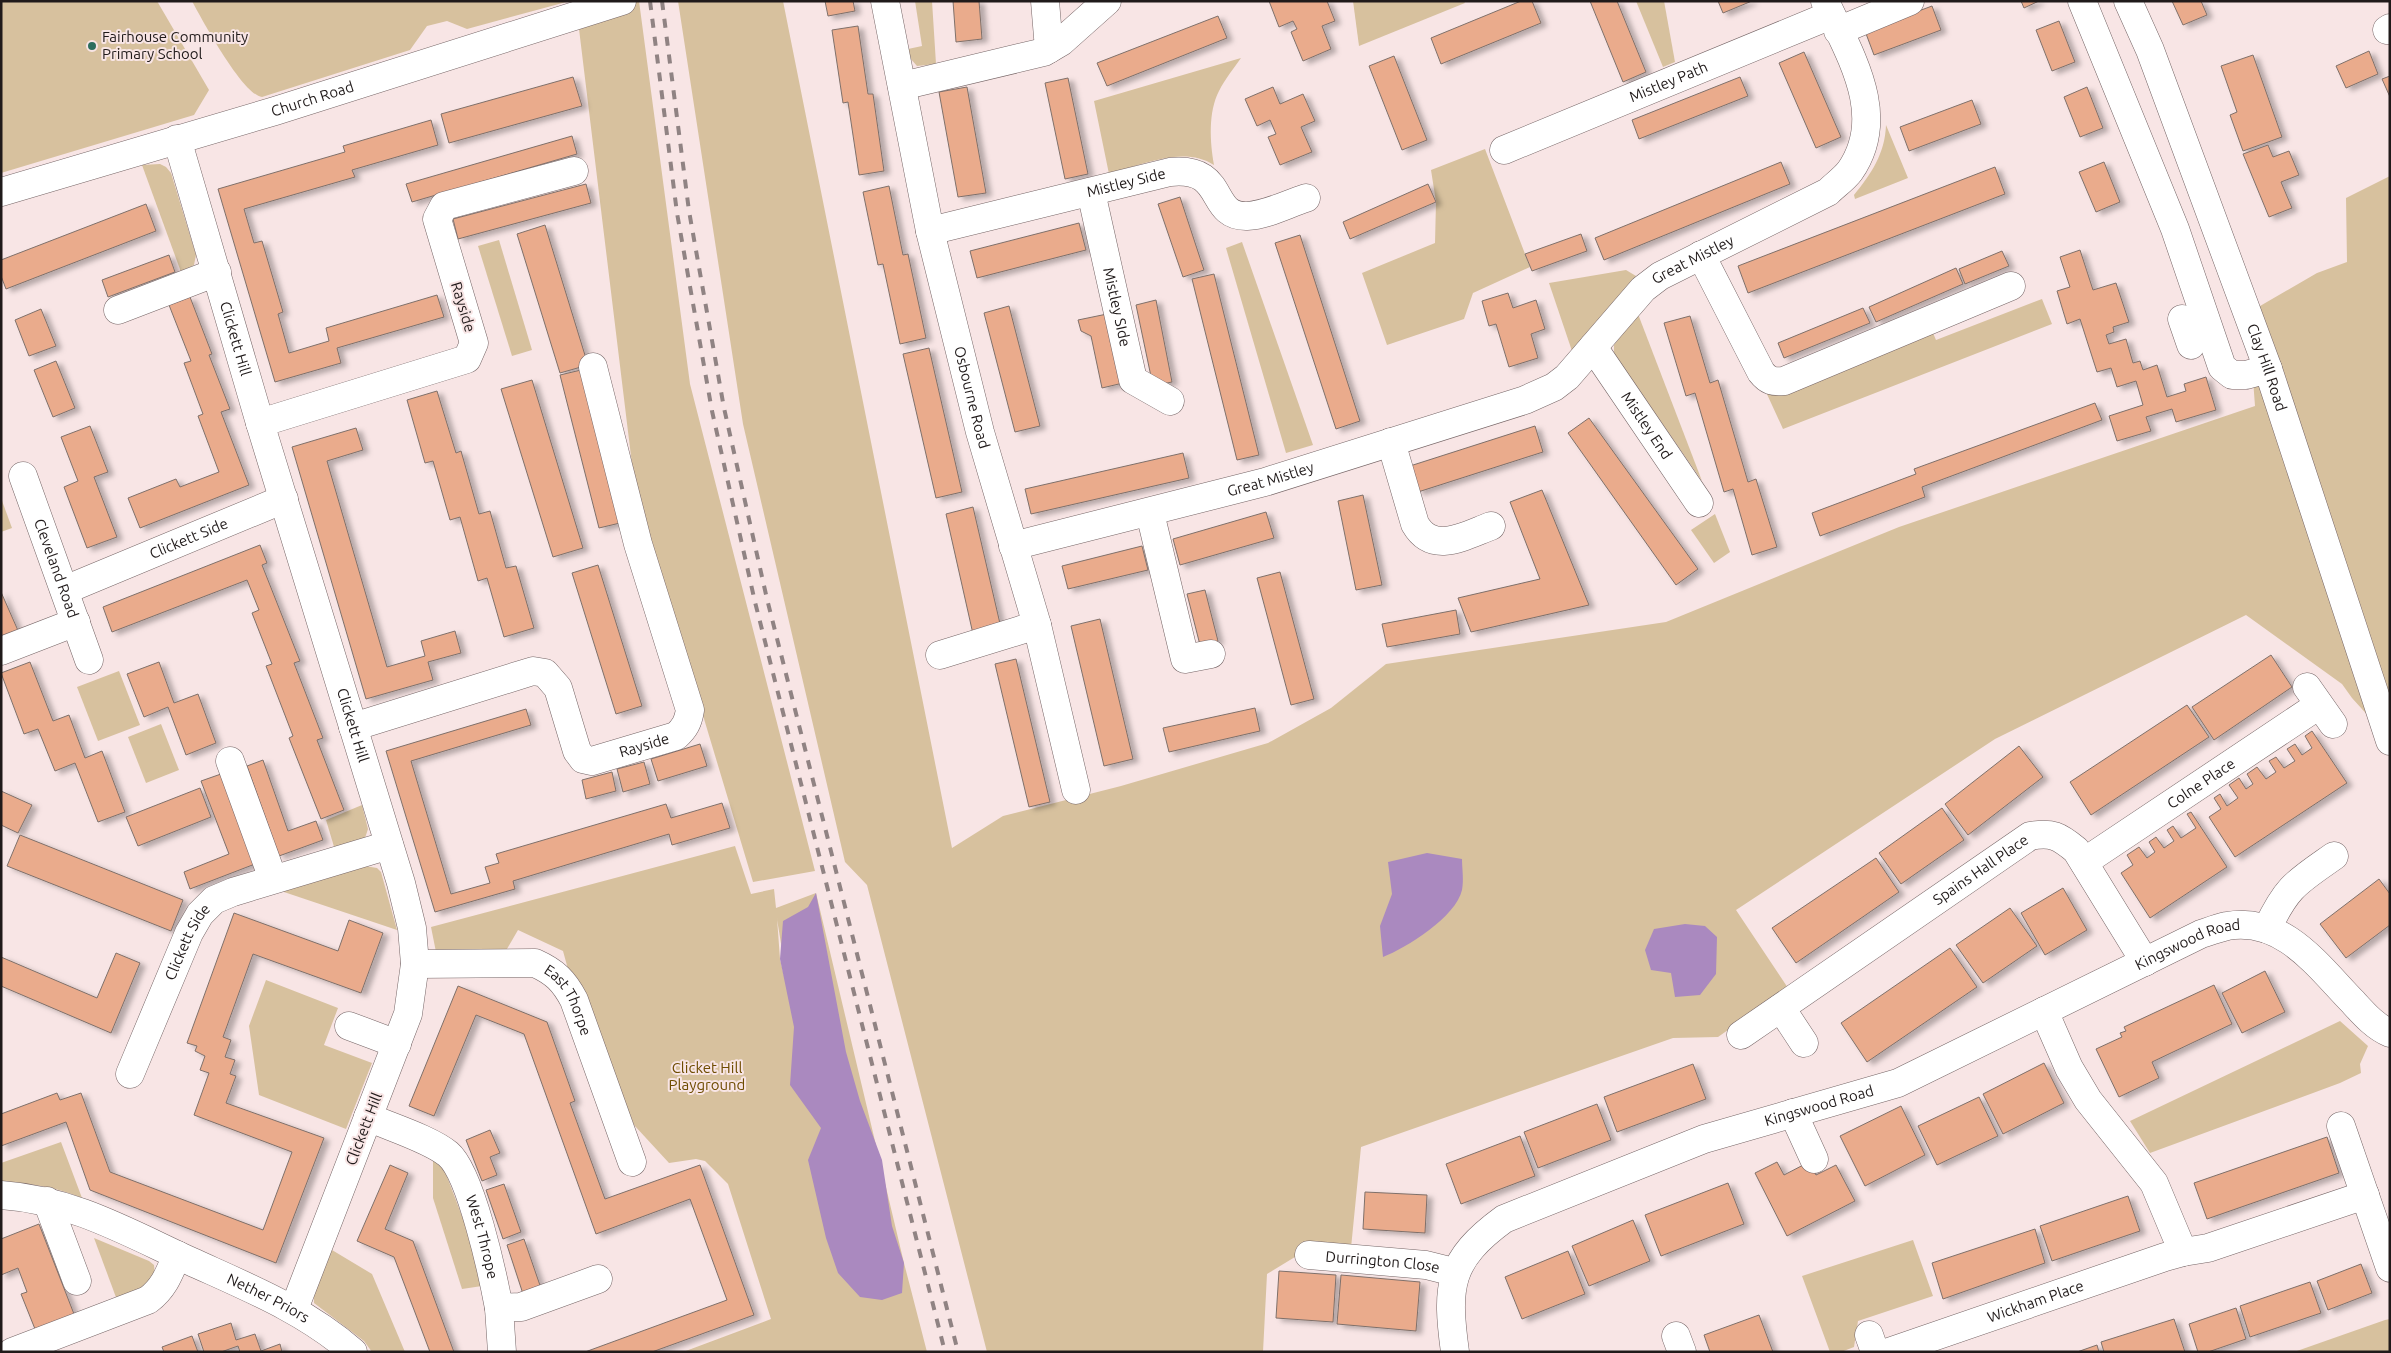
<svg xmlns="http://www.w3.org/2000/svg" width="2391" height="1353" font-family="Ubuntu,sans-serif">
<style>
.green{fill:#d7c19e;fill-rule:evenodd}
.water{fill:#aa89bf}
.building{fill:#eaab8c;stroke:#7f706a;filter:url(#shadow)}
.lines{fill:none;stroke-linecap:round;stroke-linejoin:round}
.minor-casing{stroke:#756566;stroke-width:29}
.minor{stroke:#fff;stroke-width:28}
.rail{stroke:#908383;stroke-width:4;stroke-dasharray:9 9;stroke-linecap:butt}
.poi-dot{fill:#2c6e5e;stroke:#f8e5e5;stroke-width:2}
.labels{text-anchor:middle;stroke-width:4;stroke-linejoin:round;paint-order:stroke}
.poi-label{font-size:15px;fill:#201a1a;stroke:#f8e5e5;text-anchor:start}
.street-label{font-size:15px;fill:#201a1a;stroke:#f8e5e5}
.park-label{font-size:15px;fill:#6e4c00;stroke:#f8e5e5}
</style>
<defs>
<filter id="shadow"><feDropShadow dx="5.5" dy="3" stdDeviation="2.5" flood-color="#0004"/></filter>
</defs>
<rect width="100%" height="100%" fill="#f8e5e5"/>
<g class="green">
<path d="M1 1H157L209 90 194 115 1 173Z"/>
<path d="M192 1H570L467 29 447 21 427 26 410 50 262 97C243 95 202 20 192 1Z"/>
<path d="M627 1H639L690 384 815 871 753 882 635 489 579 29Z"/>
<path d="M678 1H783L952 848 1003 816 1121 786 1268 743 1331 708 1386 664 1666 622 1899 527 2255 406 2248 313 2317 273 2347 262 2346 198 2390 176V740L2352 698 2342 684 2246 615 1995 739 1736 910 1788 988 1718 1037 1673 1038 1361 1147 1351 1248 1313 1246 1267 1274 1263 1352H987L867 885 845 862 743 424Z"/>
<path d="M915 1H932L936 64 917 66 910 58 908 49 922 46Z"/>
<path d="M1353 1H1464L1465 3 1359 46Z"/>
<path d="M1636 1H1664L1675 62 1663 67Z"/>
<path d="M1241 58C1234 68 1225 79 1219 91 1208 112 1210 142 1214 165 1184 145 1141 165 1109 174L1094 101Z"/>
<path d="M1886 125 1908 178 1855 199 1854 195C1871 174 1885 154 1886 125Z"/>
<path d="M1485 149 1530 267 1473 293 1464 319 1387 345 1362 273 1435 243 1436 202 1431 170Z"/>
<path d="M160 164 166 167 171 173 196 255 194 265 181 272 142 165Z"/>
<path d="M499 240 532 350 512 356 478 246Z"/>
<path d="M1242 242 1313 445 1286 453 1226 248Z"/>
<path d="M1626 270 1636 276 1572 351 1549 283Z"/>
<path d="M2042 299 2052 324 1783 429 1766 392 1933 333 1936 340Z"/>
<path d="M1638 314 1702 481 1614 354V345Z"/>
<path d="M1 498 12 528 1 532Z"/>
<path d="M1715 514 1730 552 1714 563 1691 530Z"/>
<path d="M119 671 140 725 98 741 77 687Z"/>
<path d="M161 724 179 770 146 783 128 737Z"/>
<path d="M362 805 368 829 365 838 335 850 326 820Z"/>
<path d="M735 846 751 894 774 889 776 908 816 893 904 1263 927 1352H683L771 1319 728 1184 705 1161 696 1159 669 1163 634 1125 596 1031 574 991 563 951 518 930 504 954 437 957 431 927ZM777 918V919L791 1005 780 959Z"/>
<path d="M365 866 377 868 381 872 397 930 281 891Z"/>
<path d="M266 980 338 1008 324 1045 372 1063 346 1129 259 1095 249 1026Z"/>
<path d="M2340 1021 2368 1046 2360 1064 2361 1073 2340 1083 2150 1153 2130 1121Z"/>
<path d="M61 1142 82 1198C56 1187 29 1183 1 1182V1163Z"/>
<path d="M433 1158 443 1166 471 1240 482 1286 462 1289 433 1198Z"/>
<path d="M94 1238 149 1261 154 1265 155 1276 142 1289 117 1300Z"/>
<path d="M1913 1240 1933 1296 1858 1321 1854 1347 1841 1352H1830L1802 1276Z"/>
<path d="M332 1250 372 1274 405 1352H372L364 1341 314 1303V1293Z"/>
<path d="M2390 1319V1352H2294L2385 1320Z"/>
</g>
<g class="water">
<path d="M1427 853 1462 859C1462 868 1464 880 1462 890 1456 917 1406 948 1383 957L1380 926 1392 894 1388 862Z"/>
<path d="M816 893 846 1052 860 1101 882 1160 892 1226 904 1263 902 1293 882 1300 860 1297 838 1273 826 1238 808 1160 821 1128 790 1085 794 1027 780 959 783 921 808 907Z"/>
<path d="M1685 924 1705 926 1717 937 1716 974 1700 995 1675 997 1671 973 1651 970 1645 950 1654 929Z"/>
</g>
<g class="building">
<path d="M825 1H853L855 11 828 16Z"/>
<path d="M953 1H979L982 39 956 42Z"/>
<path d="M1269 1H1327L1335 21 1322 26 1331 49 1303 61 1291 32 1297 29 1293 21 1279 27Z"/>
<path d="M1521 1H1532L1541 23 1441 64 1431 38Z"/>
<path d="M1590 1H1617L1646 72 1623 82Z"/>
<path d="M1718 1H1752L1723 13Z"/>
<path d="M2021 1H2039L2024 8Z"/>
<path d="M2172 1H2201L2207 15 2183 25Z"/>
<path d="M1932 6 1941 30 1874 55 1865 31Z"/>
<path d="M1218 16 1227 38 1107 86 1097 63Z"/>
<path d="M2059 21 2075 62 2052 71 2036 30Z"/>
<path d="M858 26 868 94H873L884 171 859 175 848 102 843 103 832 30Z"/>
<path d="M2369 51 2378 74 2346 88 2336 66Z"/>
<path d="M1804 52 1841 137 1816 148 1779 63Z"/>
<path d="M2253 55 2282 137 2243 151 2230 115 2237 112 2221 66Z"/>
<path d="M1394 56 1427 140 1402 150 1369 66Z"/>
<path d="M2390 76V97L2382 79Z"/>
<path d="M573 77 582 106 449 143 441 114Z"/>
<path d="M1740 77 1748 96 1639 139 1632 120Z"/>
<path d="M1068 78 1088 174 1065 179 1045 83Z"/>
<path d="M967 87 986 193 958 197 939 92Z"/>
<path d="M1273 87 1280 104 1303 94 1315 121 1301 127 1312 152 1280 165 1268 137 1276 134 1270 120 1257 126 1245 99Z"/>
<path d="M2087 87 2103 128 2080 137 2064 97Z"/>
<path d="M1972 100 1981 124 1909 151 1900 127Z"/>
<path d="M431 120 438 145 352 170 355 177 244 209 254 243 262 241 283 312 278 314 289 353 329 341 326 328 437 295 444 317 337 348 341 363 275 382 218 189 345 152 343 146Z"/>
<path d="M572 136 577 154 412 202 406 184Z"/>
<path d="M2268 145 2273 157 2289 151 2299 175 2281 182 2292 208 2269 217 2243 154Z"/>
<path d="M1781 162 1790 184 1604 260 1595 238Z"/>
<path d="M2104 162 2120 202 2096 212 2079 172Z"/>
<path d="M1995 167 2005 194 1748 293 1738 266Z"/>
<path d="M586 184 591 203 458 239 453 219Z"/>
<path d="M1428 184 1436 202 1350 239 1343 222Z"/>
<path d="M889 186 903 255 908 254 926 338 900 344 883 264 878 265 863 192Z"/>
<path d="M1180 197 1204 270 1183 277 1158 204Z"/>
<path d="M146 204 156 231 6 289 1 276V260Z"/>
<path d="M1079 223 1086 250 977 278 970 251Z"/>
<path d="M545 225 588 365 560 373 517 234Z"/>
<path d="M1581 234 1587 251 1532 271 1525 254Z"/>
<path d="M1300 235 1360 421 1336 429 1275 243Z"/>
<path d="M2080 250 2093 290 2116 283 2129 322 2113 327 2114 332 2106 335 2109 344 2126 339 2133 363 2140 361 2143 370 2157 365 2167 397 2186 391 2184 384 2206 377 2216 410 2176 422 2172 409 2146 417 2151 431 2117 441 2109 416 2143 405 2136 381 2117 387 2111 368 2097 372 2080 319 2067 324 2057 291 2070 287 2060 257Z"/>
<path d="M2002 251 2009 266 1965 284 1959 269Z"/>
<path d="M169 255 175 272 108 297 102 280Z"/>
<path d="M1956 268 1963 284 1876 322 1869 307Z"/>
<path d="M1214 274 1259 455 1237 460 1192 279Z"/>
<path d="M1508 293 1513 308 1536 300 1545 329 1531 334 1538 358 1509 367 1496 324 1489 326 1482 301Z"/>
<path d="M190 297 212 354 209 355 230 409 221 412 249 485 140 528 128 498 176 479 180 487 219 472 198 416 203 414 184 363 191 361 169 305Z"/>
<path d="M1156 300 1172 382 1153 386 1136 305Z"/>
<path d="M1009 306 1040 426 1015 432 984 313Z"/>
<path d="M1863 308 1870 323 1784 358 1778 343Z"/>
<path d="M41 309 56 346 29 356 15 320Z"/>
<path d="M1107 314 1123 383 1102 388 1091 336 1081 331 1078 320Z"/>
<path d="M1690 316 1710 383 1718 380 1748 482 1756 479 1777 547 1752 555 1733 489 1724 492 1695 393 1686 396 1664 323Z"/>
<path d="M929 348 962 492 936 498 903 354Z"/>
<path d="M56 361 75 408 53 417 34 370Z"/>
<path d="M581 370 620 523 599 528 560 375Z"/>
<path d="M532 380 583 548 553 557 501 389Z"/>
<path d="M437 391 456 453 461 451 479 514 490 511 506 568 516 566 534 628 504 637 487 578 478 581 460 517 450 520 433 461 425 463 407 400Z"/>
<path d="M2095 403 2102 420 1922 487 1925 497 1820 536 1812 513 1916 474 1914 469Z"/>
<path d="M1589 418 1698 569 1676 585 1568 433Z"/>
<path d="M90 426 108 472 94 477 117 537 87 548 64 487 78 481 61 437Z"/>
<path d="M1535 426 1543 452 1418 492 1410 466Z"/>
<path d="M356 428 363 450 327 461 387 667 425 656 421 641 455 631 461 653 428 662 433 680 366 699 292 447Z"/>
<path d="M1183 453 1189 478 1031 514 1025 489Z"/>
<path d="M1542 490 1589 605 1471 632 1458 598 1540 579 1510 502Z"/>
<path d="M1363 495 1382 585 1356 590 1338 501Z"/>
<path d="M973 507 1001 628 973 634 946 514Z"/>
<path d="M1266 512 1274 538 1180 565 1173 539Z"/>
<path d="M260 545 267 563 262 565 300 661 294 663 323 738 317 740 344 810 321 819 289 738 293 736 266 666 272 664 252 613 259 610 247 580 112 632 103 607Z"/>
<path d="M1142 546 1148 570 1068 589 1062 566Z"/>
<path d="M598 565 642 706 616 714 572 573Z"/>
<path d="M1280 572 1314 699 1291 705 1257 578Z"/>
<path d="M1205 590 1218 641 1200 645 1187 594Z"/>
<path d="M1 592 20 635 1 643Z"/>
<path d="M1456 610 1460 634 1387 647 1382 624Z"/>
<path d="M1100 619 1133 759 1104 766 1071 626Z"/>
<path d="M2271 655 2292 687 2214 740 2192 707Z"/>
<path d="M1016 659 1050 802 1029 807 995 664Z"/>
<path d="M30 662 53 721 69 715 85 758 102 751 125 812 98 822 75 763 55 771 38 729 24 734 1 673Z"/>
<path d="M159 662 174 703 198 694 216 743 186 755 168 707 144 717 127 674Z"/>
<path d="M2187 705 2209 737 2091 815 2070 782Z"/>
<path d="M1255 708 1260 731 1169 752 1163 728Z"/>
<path d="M526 709 531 725 411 761 451 894 490 883 485 867 499 863 496 854 666 804 671 818 722 803 730 828 672 845 669 834 513 881 515 889 435 912 386 751Z"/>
<path d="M2312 731 2347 783 2235 857 2209 817 2221 809 2214 798 2220 794 2227 806 2238 798 2229 785 2239 778 2246 789 2253 784 2247 774 2257 767 2266 779 2276 772 2269 761 2276 757 2284 768 2295 761 2287 749 2295 744 2302 755 2312 748 2305 736Z"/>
<path d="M700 744 707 766 658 781 651 759Z"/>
<path d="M2019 746 2043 777 1968 835 1945 804Z"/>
<path d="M263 760 288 831 316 821 323 840 279 856 247 766Z"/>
<path d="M644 762 650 784 623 792 617 769Z"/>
<path d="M612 772 616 791 586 799 582 780Z"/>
<path d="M221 774 255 864 190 889 184 872 229 854 201 781Z"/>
<path d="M200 788 211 817 138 846 126 817Z"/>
<path d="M1 791 32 805 18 833 1 825Z"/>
<path d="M1942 808 1964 840 1901 884 1879 853Z"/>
<path d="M2191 812 2227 867 2150 918 2121 873 2133 865 2127 855 2139 847 2147 858 2155 852 2149 842 2156 837 2164 848 2174 841 2167 830 2173 826 2181 838 2196 828 2187 814Z"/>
<path d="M20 835 183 900 171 931 7 866Z"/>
<path d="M1876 858 1899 892 1796 963 1772 928Z"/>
<path d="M2379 879 2390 894V925L2346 958 2320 924Z"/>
<path d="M2063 888 2087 930 2045 955 2021 913Z"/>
<path d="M2010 908 2037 946 1983 983 1956 945Z"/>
<path d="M234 913 338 951 349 920 383 933 361 993 253 954 223 1037 231 1040 225 1057 235 1060 230 1074 236 1076 226 1103 324 1138 276 1263 90 1190 66 1122 1 1146V1114L57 1093 60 1100 81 1093 110 1172 263 1230 292 1152 194 1115 209 1073 200 1070 205 1056 195 1051 197 1046 187 1043Z"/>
<path d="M1950 948 1977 987 1867 1062 1841 1023Z"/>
<path d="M116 953 140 963 111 1033 1 986V957L97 998Z"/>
<path d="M2265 971 2285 1012 2242 1033 2222 993Z"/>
<path d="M2214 985 2232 1024 2152 1062 2159 1078 2119 1097 2096 1049 2122 1037 2120 1033 2126 1031 2124 1027Z"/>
<path d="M458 986 547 1022 575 1101 570 1103 605 1199 700 1165 754 1315 652 1352H585L727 1300 690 1199 596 1234 524 1034 476 1015 434 1116 409 1106Z"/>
<path d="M2044 1063 2064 1103 2003 1134 1983 1094Z"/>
<path d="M1693 1064 1706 1099 1617 1132 1604 1097Z"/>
<path d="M1979 1097 1998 1136 1937 1165 1918 1126Z"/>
<path d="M1597 1104 1611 1140 1538 1168 1524 1132Z"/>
<path d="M1901 1106 1925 1155 1865 1186 1840 1136Z"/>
<path d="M490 1130 500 1153 490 1157 497 1175 482 1181 466 1140Z"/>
<path d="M1520 1136 1535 1176 1461 1204 1446 1164Z"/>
<path d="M2327 1137 2339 1173 2207 1219 2194 1183Z"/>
<path d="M1777 1162 1784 1175 1809 1162 1816 1175 1836 1165 1855 1201 1787 1236 1755 1173Z"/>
<path d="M390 1165 408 1173 385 1229 413 1241 454 1352H430L394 1257 357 1241Z"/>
<path d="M1728 1183 1744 1224 1661 1256 1645 1215Z"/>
<path d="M504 1184 521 1232 503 1239 486 1190Z"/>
<path d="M1365 1192 1427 1195 1425 1233 1363 1229Z"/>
<path d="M2128 1196 2140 1231 2052 1261 2040 1226Z"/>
<path d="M1633 1220 1650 1261 1589 1286 1572 1246Z"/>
<path d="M39 1224 74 1314 35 1329 21 1294 27 1292 18 1268 1 1275V1239Z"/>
<path d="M2035 1229 2045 1263 1943 1299 1932 1263Z"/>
<path d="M524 1239 543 1294 525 1300 507 1245Z"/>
<path d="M1568 1251 1585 1294 1522 1319 1505 1277Z"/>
<path d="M2361 1264 2372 1293 2328 1310 2317 1281Z"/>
<path d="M1279 1271 1336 1275 1333 1322 1276 1318Z"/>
<path d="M1341 1275 1420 1282 1416 1331 1337 1324Z"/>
<path d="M2310 1282 2321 1313 2250 1337 2240 1306Z"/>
<path d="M2236 1308 2246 1339 2208 1352H2198L2189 1324Z"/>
<path d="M1759 1315 1773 1352H1710L1704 1335Z"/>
<path d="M2174 1319 2185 1352H2104L2101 1342Z"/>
<path d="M231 1323 236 1340 255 1334 261 1351 280 1344 282 1352H240L238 1346 221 1352H204L198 1334Z"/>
<path d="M192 1336 198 1352H164L162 1347Z"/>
<path d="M2097 1345 2099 1352H2077Z"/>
</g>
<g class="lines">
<g class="minor-casing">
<g id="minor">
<path id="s1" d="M885 1 930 231 980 432 1037 625 1076 790"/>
<path d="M1045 1 1049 49"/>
<path d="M2082 1 2175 229 2222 367 2232 375H2246L2268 369"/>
<path id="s2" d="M2128 1 2150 50 2268 369 2390 741"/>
<path d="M2387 30 2390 28"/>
<path d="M1838 31 1910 1"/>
<path d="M902 86 1044 52 1061 42 1107 1"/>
<path id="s3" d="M177 139 260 423 401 883 412 928 415 964 408 1014 294 1309"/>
<path id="s4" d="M1504 150 1831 15"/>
<path id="s5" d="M1 192 275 111 622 1"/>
<path id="s6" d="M1091 192 1133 380 1170 401"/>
<path id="s7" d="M930 231 1170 172C1228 166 1207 217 1247 216 1267 215 1287 204 1306 198"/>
<path d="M1701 255 1761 372C1768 381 1773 382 1784 381L2011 286"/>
<path d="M118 310 217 272"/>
<path d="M2182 319 2191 345"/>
<path id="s8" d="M1593 347 1699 503"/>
<path d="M260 423 467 359 474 343 437 219 444 206 574 171"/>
<path d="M1391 442 1415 524C1433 555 1464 536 1491 526"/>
<path id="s9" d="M23 476 89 660"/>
<path d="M1150 513 1185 659 1211 654"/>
<path id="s10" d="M1013 546 1265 482 1525 400 1554 387 1567 377 1643 289 1660 276 1828 192C1835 185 1844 179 1850 171 1889 115 1849 54 1825 1"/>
<path id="s11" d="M65 590 284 499"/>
<path d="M1 651 76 622"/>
<path d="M940 655 1037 625"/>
<path d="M2307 687 2333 724"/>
<path id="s12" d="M353 727 533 671 545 673 558 688 577 751 583 759 592 761 676 736C685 728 688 722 690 710L638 544 593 367"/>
<path d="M230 761 273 879"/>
<path id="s13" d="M2084 862 2319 705"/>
<path d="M2267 929C2287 886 2297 882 2334 856"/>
<path id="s14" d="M415 964 535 963C555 972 564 981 574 1000L632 1162"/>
<path d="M1781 1008 1804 1043"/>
<path d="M2044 1011 2069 1068 2088 1100 2154 1183 2183 1252"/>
<path d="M349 1026 397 1044"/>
<path id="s15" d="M1741 1035 2030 836C2052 832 2059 836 2076 850L2145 962"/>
<path id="s16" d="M130 1074 189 933 200 914 214 900 233 892 389 845"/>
<path d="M1793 1113 1814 1159"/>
<path id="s17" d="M368 1117C390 1127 430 1139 448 1154 471 1173 493 1276 499 1308L521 1307 598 1279"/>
<path d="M2341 1126 2390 1268"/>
<path id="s18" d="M1 1195C72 1200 127 1232 190 1261 247 1287 305 1310 353 1352"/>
<path d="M47 1201 77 1281"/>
<path id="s19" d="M1309 1255 1426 1265 1454 1272"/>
<path d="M499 1308 502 1352"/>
<path d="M1869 1335 1875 1352"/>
<path d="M1676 1336 1682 1352"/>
<path d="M12 1352 148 1300C164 1288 169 1274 177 1255"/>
<path id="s20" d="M1455 1352C1446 1286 1448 1260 1504 1219L1704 1139 1898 1083 2201 934C2210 931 2218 928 2227 926 2283 916 2318 966 2352 1001 2363 1013 2375 1027 2390 1033"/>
<path id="s21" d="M1889 1352 2165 1257 2183 1252 2208 1248 2365 1195"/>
</g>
</g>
<use href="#minor" class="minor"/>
<g class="rail">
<path d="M650 1 677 213 712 411 755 602 945 1352"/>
<path d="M662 1 689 211 724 408 767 599 958 1352"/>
</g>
</g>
<circle class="poi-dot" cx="92" cy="46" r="5"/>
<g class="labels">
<g class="poi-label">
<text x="102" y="42">Fairhouse Community<tspan x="102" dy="17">Primary School</tspan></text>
</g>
<g class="street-label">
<text dy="5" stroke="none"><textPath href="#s4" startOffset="178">Mistley Path</textPath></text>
<text dy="5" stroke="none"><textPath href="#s5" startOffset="325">Church Road</textPath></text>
<text dy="5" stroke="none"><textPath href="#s7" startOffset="202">Mistley Side</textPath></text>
<text dy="5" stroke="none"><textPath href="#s10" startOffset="755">Great Mistley</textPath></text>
<text transform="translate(463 307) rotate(73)" y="5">Rayside</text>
<text dy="5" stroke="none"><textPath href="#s6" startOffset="118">Mistley SIde</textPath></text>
<text dy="5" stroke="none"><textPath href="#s3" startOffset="208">Clickett Hill</textPath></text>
<text dy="5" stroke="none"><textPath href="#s2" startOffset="392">Clay Hill Road</textPath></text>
<text dy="5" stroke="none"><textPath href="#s1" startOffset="406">Osbourne Road</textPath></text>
<text dy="5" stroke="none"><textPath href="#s8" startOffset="95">Mistley End</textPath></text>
<text dy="5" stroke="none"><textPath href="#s10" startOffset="266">Great Mistley</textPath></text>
<text dy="5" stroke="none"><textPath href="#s11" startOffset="134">Clickett Side</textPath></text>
<text dy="5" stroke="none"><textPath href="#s9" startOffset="98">Cleveland Road</textPath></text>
<text dy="5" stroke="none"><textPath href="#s3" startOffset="612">Clickett Hill</textPath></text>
<text dy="5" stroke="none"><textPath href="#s12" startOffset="360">Rayside</textPath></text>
<text dy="5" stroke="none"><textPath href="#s13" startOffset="141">Colne Place</textPath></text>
<text dy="5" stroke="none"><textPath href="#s15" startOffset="291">Spains Hall Place</textPath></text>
<text dy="5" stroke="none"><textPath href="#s16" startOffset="144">Clickett Side</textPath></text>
<text dy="5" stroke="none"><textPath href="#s20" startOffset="892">Kingswood Road</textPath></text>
<text dy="5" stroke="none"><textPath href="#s14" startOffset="172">East Thorpe</textPath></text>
<text dy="5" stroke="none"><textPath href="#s20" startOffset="488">Kingswood Road</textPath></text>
<text transform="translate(364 1129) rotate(-69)" y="5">Clickett Hill</text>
<text dy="5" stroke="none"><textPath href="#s17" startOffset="179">West Thrope</textPath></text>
<text dy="5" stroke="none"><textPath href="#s19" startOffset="74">Durrington Close</textPath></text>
<text dy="5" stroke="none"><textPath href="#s18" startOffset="288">Nether Priors</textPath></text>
<text dy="5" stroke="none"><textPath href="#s21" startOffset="155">Wickham Place</textPath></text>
</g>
<g class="park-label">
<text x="707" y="1073">Clicket Hill<tspan x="707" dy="17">Playground</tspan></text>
</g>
</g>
<rect width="2391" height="1353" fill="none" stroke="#201a1a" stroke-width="5"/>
</svg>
